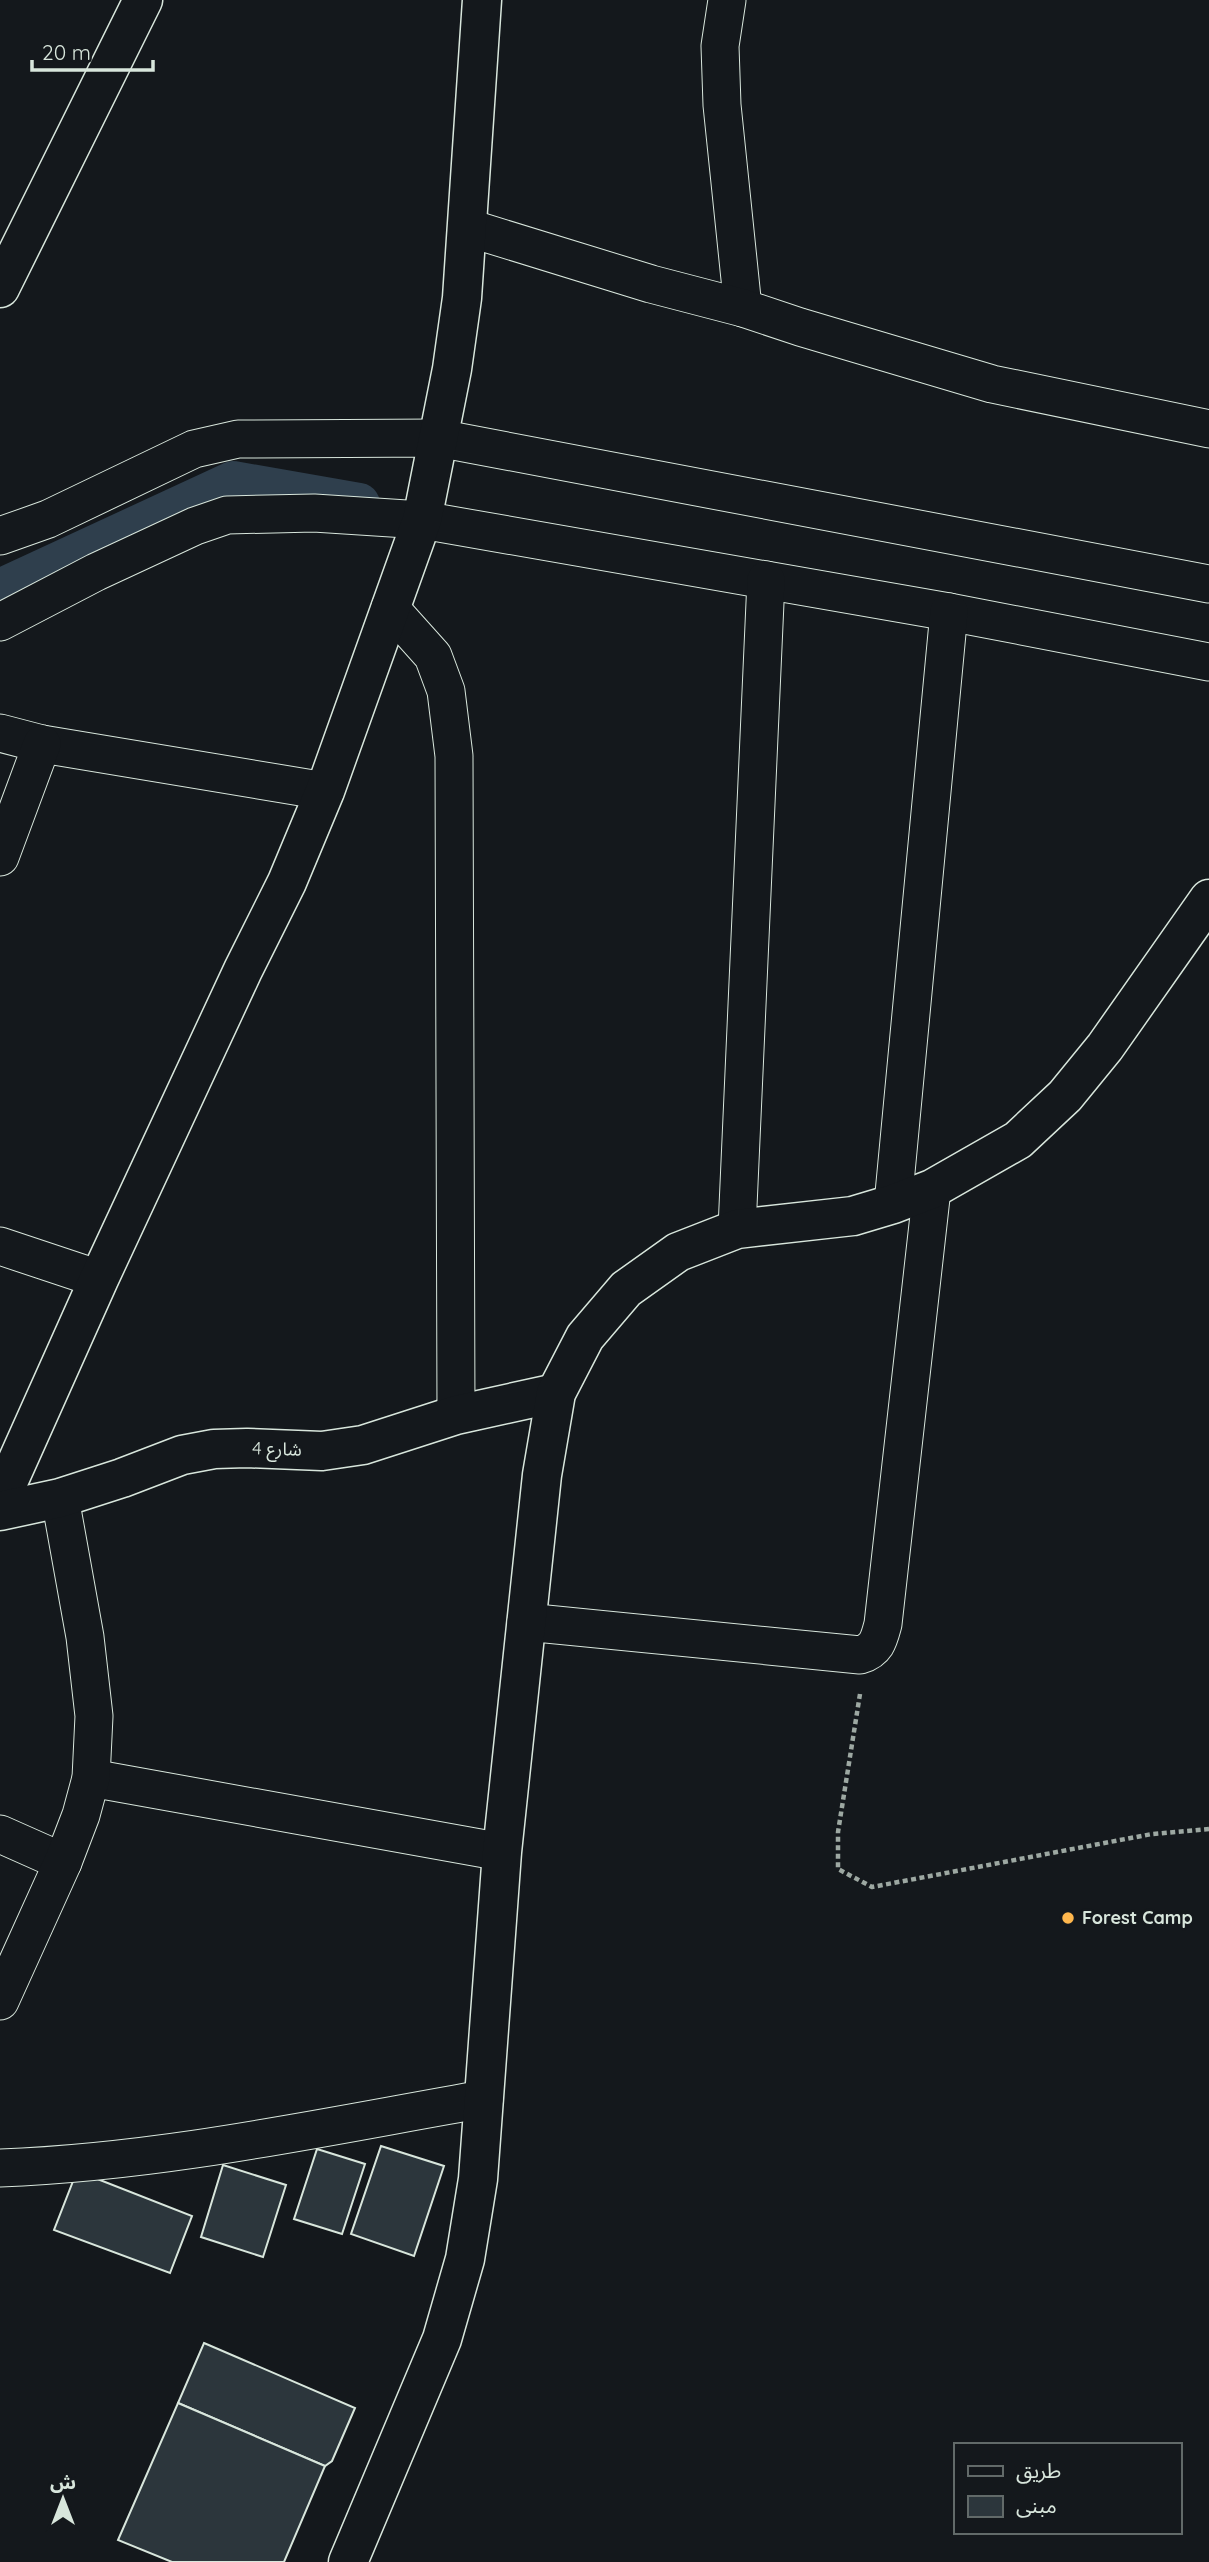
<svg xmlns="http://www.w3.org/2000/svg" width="1209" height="2562" font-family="Quicksand,'Noto Sans Arabic',sans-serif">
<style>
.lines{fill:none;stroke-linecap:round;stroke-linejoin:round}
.canal{stroke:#2f3f4d;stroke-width:42}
.building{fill:#2c363c;stroke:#d8e6dc;stroke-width:2}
.minor-casing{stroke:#d8e6dc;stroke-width:39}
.tertiary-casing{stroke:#d8e6dc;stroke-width:41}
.path{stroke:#9da8a2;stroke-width:4.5;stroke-dasharray:5 3.5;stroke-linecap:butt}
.minor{stroke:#14181c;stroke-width:37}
.tertiary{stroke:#14181c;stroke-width:38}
.poi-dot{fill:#ffb74d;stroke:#14181c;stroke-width:2.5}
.labels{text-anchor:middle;stroke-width:5;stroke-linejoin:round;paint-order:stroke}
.street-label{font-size:18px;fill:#d8e6dc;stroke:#14181c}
.poi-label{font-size:18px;font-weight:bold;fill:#d8e6dc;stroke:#14181c;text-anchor:start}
</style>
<rect width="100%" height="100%" fill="#14181c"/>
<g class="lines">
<path class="canal" d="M0 590 233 482 359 504"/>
</g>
<g class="building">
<path d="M381 2146 444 2166 414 2256 351 2234Z"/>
<path d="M317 2149 365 2164 342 2234 294 2219Z"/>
<path d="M223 2165 286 2185 263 2257 201 2237Z"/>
<path d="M77 2171 192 2216 170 2273 54 2230Z"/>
<path d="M204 2343 355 2408 332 2461 325 2466 178 2403Z"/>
<path d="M178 2403 325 2466 284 2562H172L118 2540Z"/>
</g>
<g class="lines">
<g class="minor-casing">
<g id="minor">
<path d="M727 0 720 46 722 105 743 308"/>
<path d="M469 228 651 284 743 308 800 327 992 384 1209 429"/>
<path d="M0 536 48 519 194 449 238 439 438 438 1209 584"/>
<path d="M390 608 433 656 446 691 454 756 456 1415"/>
<path d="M0 622 96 572 195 526 227 515 314 513 422 520 949 612 1209 662"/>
<path d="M0 733 42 744 325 791"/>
<path d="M0 857 42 744"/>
<path d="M893 1204 949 612"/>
<path d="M737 1229 766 580"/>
<path d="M0 1246 99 1279"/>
<path d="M526 1622 860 1655C877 1650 879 1639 883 1624L932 1189"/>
<path d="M91 1778 502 1852"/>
<path d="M0 1834 63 1862"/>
<path d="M0 2001 63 1862 81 1815 91 1778 94 1716 85 1637 60 1498"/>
<path d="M0 2168C163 2162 323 2127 484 2099"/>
</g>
</g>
<g class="tertiary-casing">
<g id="tertiary">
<path d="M0 288 143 0"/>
<path d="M0 1500 99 1279 243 970 287 882 325 791 422 520 452 369 462 298 482 0"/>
<path d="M0 1511 60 1498 122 1478 182 1455 214 1449 247 1448 322 1451 363 1445 456 1415 556 1393"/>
<path d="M348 2562 442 2339 465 2259 478 2179 502 1852 542 1475 556 1393 585 1337 626 1289 678 1252 737 1229 853 1216 893 1204 932 1189 1018 1140 1065 1096 1105 1047 1209 899"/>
</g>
</g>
<path class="path" d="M860 1694 838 1832V1869L872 1887 1152 1834 1209 1829"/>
<use href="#minor" class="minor"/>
<use href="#tertiary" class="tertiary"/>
</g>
<circle class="poi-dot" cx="1068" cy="1918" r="7"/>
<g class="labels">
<g class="street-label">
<text transform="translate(277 1449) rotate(2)" y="6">شارع 4</text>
</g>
<g class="poi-label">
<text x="1082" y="1924">Forest Camp</text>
</g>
</g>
<rect x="954" y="2443" width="228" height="91" fill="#14181c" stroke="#626a69" stroke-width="2"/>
<rect x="968" y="2466" width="35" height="10" fill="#14181c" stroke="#626a69" stroke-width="2"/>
<text x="1016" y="2478" font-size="21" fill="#d8e6dc">طريق</text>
<rect x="968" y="2496" width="35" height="21" fill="#2c363c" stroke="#626a69" stroke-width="2"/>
<text x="1016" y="2513" font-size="21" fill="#d8e6dc">مبنى</text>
<g transform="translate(63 2499)" stroke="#14181c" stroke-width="5" paint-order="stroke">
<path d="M0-5L12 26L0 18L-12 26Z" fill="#d8e6dc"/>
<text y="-10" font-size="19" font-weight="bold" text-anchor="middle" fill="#d8e6dc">ش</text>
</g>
<path d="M32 60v10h121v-10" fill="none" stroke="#d8e6dc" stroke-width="3.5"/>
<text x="42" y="60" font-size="21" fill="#d8e6dc" stroke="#14181c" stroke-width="5" paint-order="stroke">20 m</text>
</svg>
